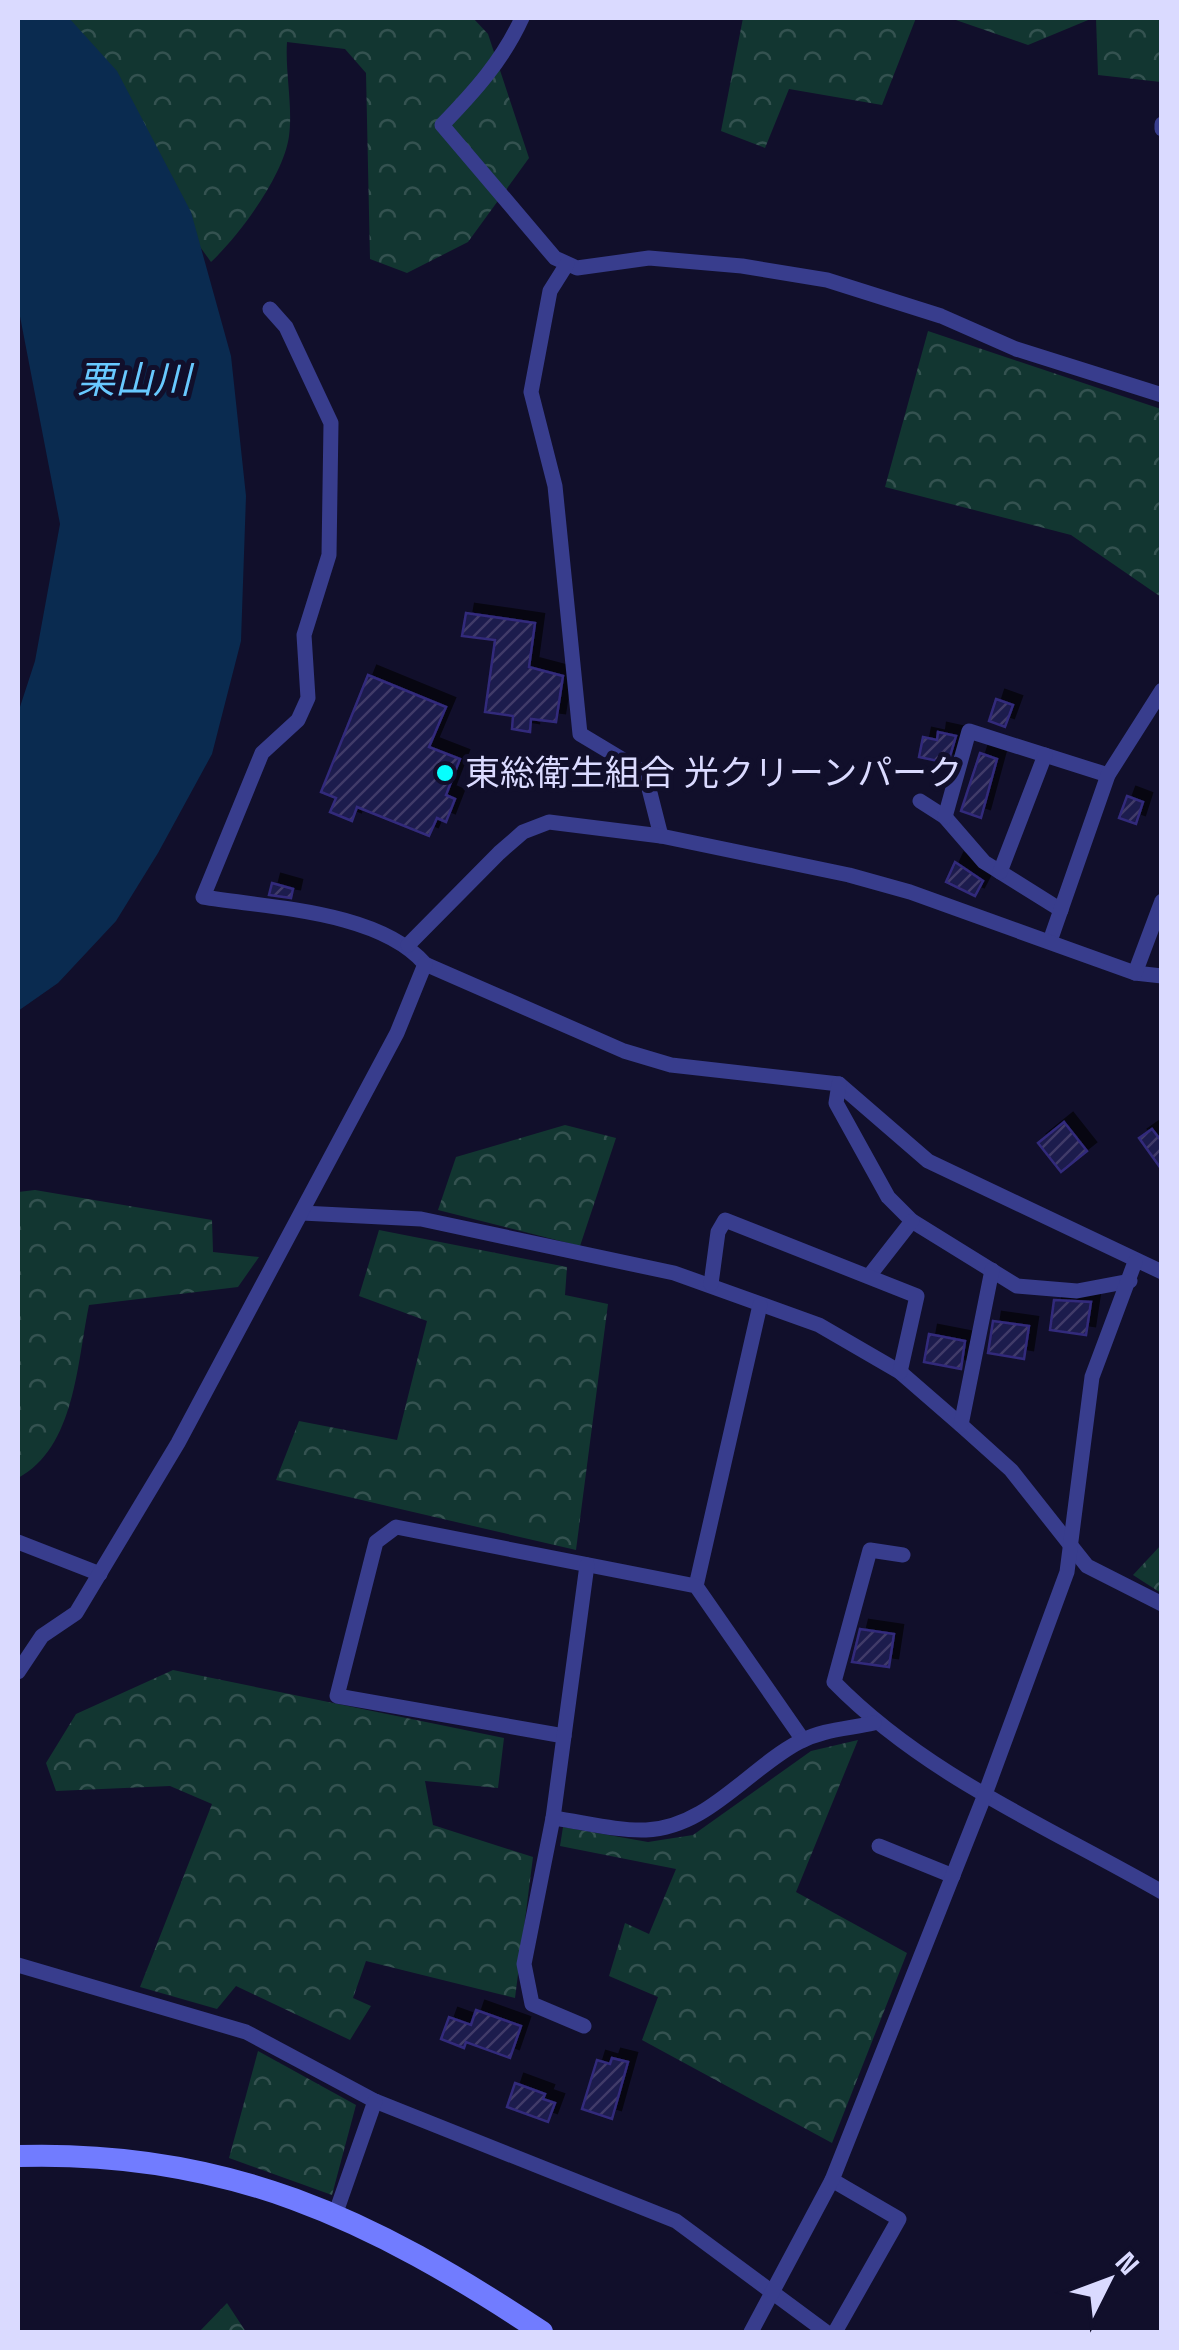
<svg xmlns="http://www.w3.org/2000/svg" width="1179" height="2350" font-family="'Space Grotesk','Noto Sans JP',sans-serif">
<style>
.forest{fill:url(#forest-crowns)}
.water{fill:#0a2b50}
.building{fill:url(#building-hatch);stroke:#322b7b;stroke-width:2.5;filter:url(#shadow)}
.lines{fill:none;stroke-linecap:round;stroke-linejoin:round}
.street{stroke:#383d8d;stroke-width:15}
.secondary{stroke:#717cff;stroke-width:22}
.poi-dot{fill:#06fffe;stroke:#110f2b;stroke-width:4}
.labels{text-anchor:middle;stroke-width:10;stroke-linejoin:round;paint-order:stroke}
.poi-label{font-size:35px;fill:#dadaff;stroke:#110f2b;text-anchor:start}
.water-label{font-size:38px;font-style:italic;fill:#68c9ff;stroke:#110f2b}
</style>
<defs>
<pattern id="forest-crowns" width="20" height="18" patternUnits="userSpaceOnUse" patternTransform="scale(2.5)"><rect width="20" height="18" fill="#123631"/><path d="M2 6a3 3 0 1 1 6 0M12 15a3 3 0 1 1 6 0" fill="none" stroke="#345250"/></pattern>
<pattern id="building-hatch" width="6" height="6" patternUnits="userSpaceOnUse" patternTransform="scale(2.5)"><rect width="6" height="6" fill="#1f1a4d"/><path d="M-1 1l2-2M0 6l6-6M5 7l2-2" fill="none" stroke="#3f3b68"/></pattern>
<filter id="shadow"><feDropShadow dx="9" dy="-9" stdDeviation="0" flood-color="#0009"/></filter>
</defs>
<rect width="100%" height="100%" fill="#110f2b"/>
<g class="forest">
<path d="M35 18H473L488 34 529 158 468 242 407 273 370 259 366 73 345 49 287 42C285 72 293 106 289 136 284 175 239 236 211 262Z"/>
<path d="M743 18H916L882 105 789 89 765 148 721 131Z"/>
<path d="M950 18H1093L1028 45Z"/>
<path d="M1096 18H1161V82L1098 75Z"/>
<path d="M928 331 1161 409V597L1071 535 885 487Z"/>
<path d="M565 1125 616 1138 580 1246 438 1210 456 1157Z"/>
<path d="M35 1190 212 1220 213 1252 259 1257 238 1287 89 1305C77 1363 75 1448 18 1478V1192Z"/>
<path d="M379 1230 567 1267 565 1295 608 1304 576 1550 276 1480 299 1421 397 1440 427 1321 359 1296Z"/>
<path d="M1161 1545V1593L1133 1575Z"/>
<path d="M173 1670 504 1738 498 1788 425 1781 433 1825 533 1857 515 1998 366 1961 353 1998 371 2006 350 2040 236 1986 217 2009 140 1987 212 1804 170 1786 56 1791 46 1763 76 1714Z"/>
<path d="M858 1740 796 1892 907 1953 832 2143 642 2040 658 1997 609 1976 625 1923 649 1934 676 1869 560 1846 563 1827 648 1842 693 1835 811 1751Z"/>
<path d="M258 2051 356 2105 332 2195 229 2158Z"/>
<path d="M227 2303 246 2332H199Z"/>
</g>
<path class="water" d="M18 18H69L117 71 191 212 231 356 246 496 241 641 212 754 158 853 116 921 58 983 18 1011V713L35 661 60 524 18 306Z"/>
<g class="building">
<path d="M466 613 535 623 529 667 563 676 556 722 531 719 530 732 512 729 513 716 485 712 495 640 462 636Z"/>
<path d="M368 675 446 707 429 747 460 759 446 795 455 799 446 822 437 818 429 836 357 807 352 821 330 812 336 798 321 792Z"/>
<path d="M996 699 1013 705 1005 727 989 721Z"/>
<path d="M938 732 956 736 948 763 919 757 923 737 937 740Z"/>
<path d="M980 753 997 759 981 818 961 811Z"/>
<path d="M1127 796 1143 802 1136 824 1119 818Z"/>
<path d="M955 862 983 881 975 896 946 882Z"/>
<path d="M272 883 293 889 291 898 269 895Z"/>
<path d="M1064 1122 1087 1151 1061 1172 1038 1143Z"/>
<path d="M1152 1129 1162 1142V1170L1139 1138Z"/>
<path d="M1054 1300 1091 1302 1086 1335 1050 1330Z"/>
<path d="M993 1321 1029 1326 1024 1359 988 1353Z"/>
<path d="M929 1334 965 1341 961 1369 924 1362Z"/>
<path d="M860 1629 894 1634 889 1667 852 1662Z"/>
<path d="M476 2010 521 2026 510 2058 466 2042 464 2048 441 2039 449 2017 471 2025Z"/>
<path d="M612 2058 628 2062 612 2119 582 2109 597 2060 610 2064Z"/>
<path d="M515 2083 545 2094 543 2099 555 2103 548 2122 507 2107Z"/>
</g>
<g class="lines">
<g class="street">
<path d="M522 18C503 60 474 92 442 125L555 258 577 268 649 258 742 266 827 280 941 316 1016 349 1162 395"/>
<path d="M1162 124V129"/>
<path d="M567 264 550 291 531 392 555 486 580 734 645 773 661 836"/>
<path d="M270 309 286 327 331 423 329 555 304 635 308 698 298 720 262 753 203 897C270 908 379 911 425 964L624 1051 671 1065 839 1084 928 1161 1162 1272"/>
<path d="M920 801 945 817 984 862 1061 910"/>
<path d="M945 817 969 731 1108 775"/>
<path d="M1000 872 1045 755"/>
<path d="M1050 941 1108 775 1162 690"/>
<path d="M408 945 499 853 523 832 549 822 661 836 849 875 910 892 1135 973 1162 976"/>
<path d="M1135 973 1162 901"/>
<path d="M839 1084 836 1103 888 1197 912 1221 1017 1286 1077 1291 1130 1281"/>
<path d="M302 1213 421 1219 674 1273 819 1325 900 1372 961 1425 1011 1470 1087 1566 1162 1604"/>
<path d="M869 1276 912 1221"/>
<path d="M711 1284 718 1232 725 1220 917 1296 900 1372"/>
<path d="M961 1425 992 1270"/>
<path d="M18 1542 100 1574"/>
<path d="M903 1555 870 1550 834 1682C926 1776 1049 1827 1162 1892"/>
<path d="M696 1586 760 1305"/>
<path d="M18 1672 42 1636 76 1613 178 1443 397 1033 425 964"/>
<path d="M564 1736 337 1696 376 1542 396 1527 696 1586 803 1740"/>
<path d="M553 1818C583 1822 616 1831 646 1830 707 1828 749 1768 799 1742 824 1729 848 1729 874 1723"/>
<path d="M879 1846 953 1876"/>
<path d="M18 1965 246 2032 375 2101 676 2221 826 2332"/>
<path d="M584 2026 532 2004 524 1964 553 1818 587 1565"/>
<path d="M832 2180 899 2219 835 2332"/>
<path d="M335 2215 375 2101"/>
<path d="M751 2332 832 2180 984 1797 1067 1572 1092 1377 1135 1262"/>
</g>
<path class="secondary" d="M18 2156C227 2150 372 2219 542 2332"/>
</g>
<circle class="poi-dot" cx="445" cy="773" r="10"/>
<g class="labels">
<g class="poi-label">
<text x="465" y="785">東総衛生組合 光クリーンパーク</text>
</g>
<g class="water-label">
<text x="134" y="393">栗山川</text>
</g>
</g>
<rect width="1179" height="2350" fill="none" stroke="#dadaff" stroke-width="40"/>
<g transform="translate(1109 2280) rotate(48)" stroke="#110f2b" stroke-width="8" paint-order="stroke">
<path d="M0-8L18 38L0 25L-18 38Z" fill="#dadaff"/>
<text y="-15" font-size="28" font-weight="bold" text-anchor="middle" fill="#dadaff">N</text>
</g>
</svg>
